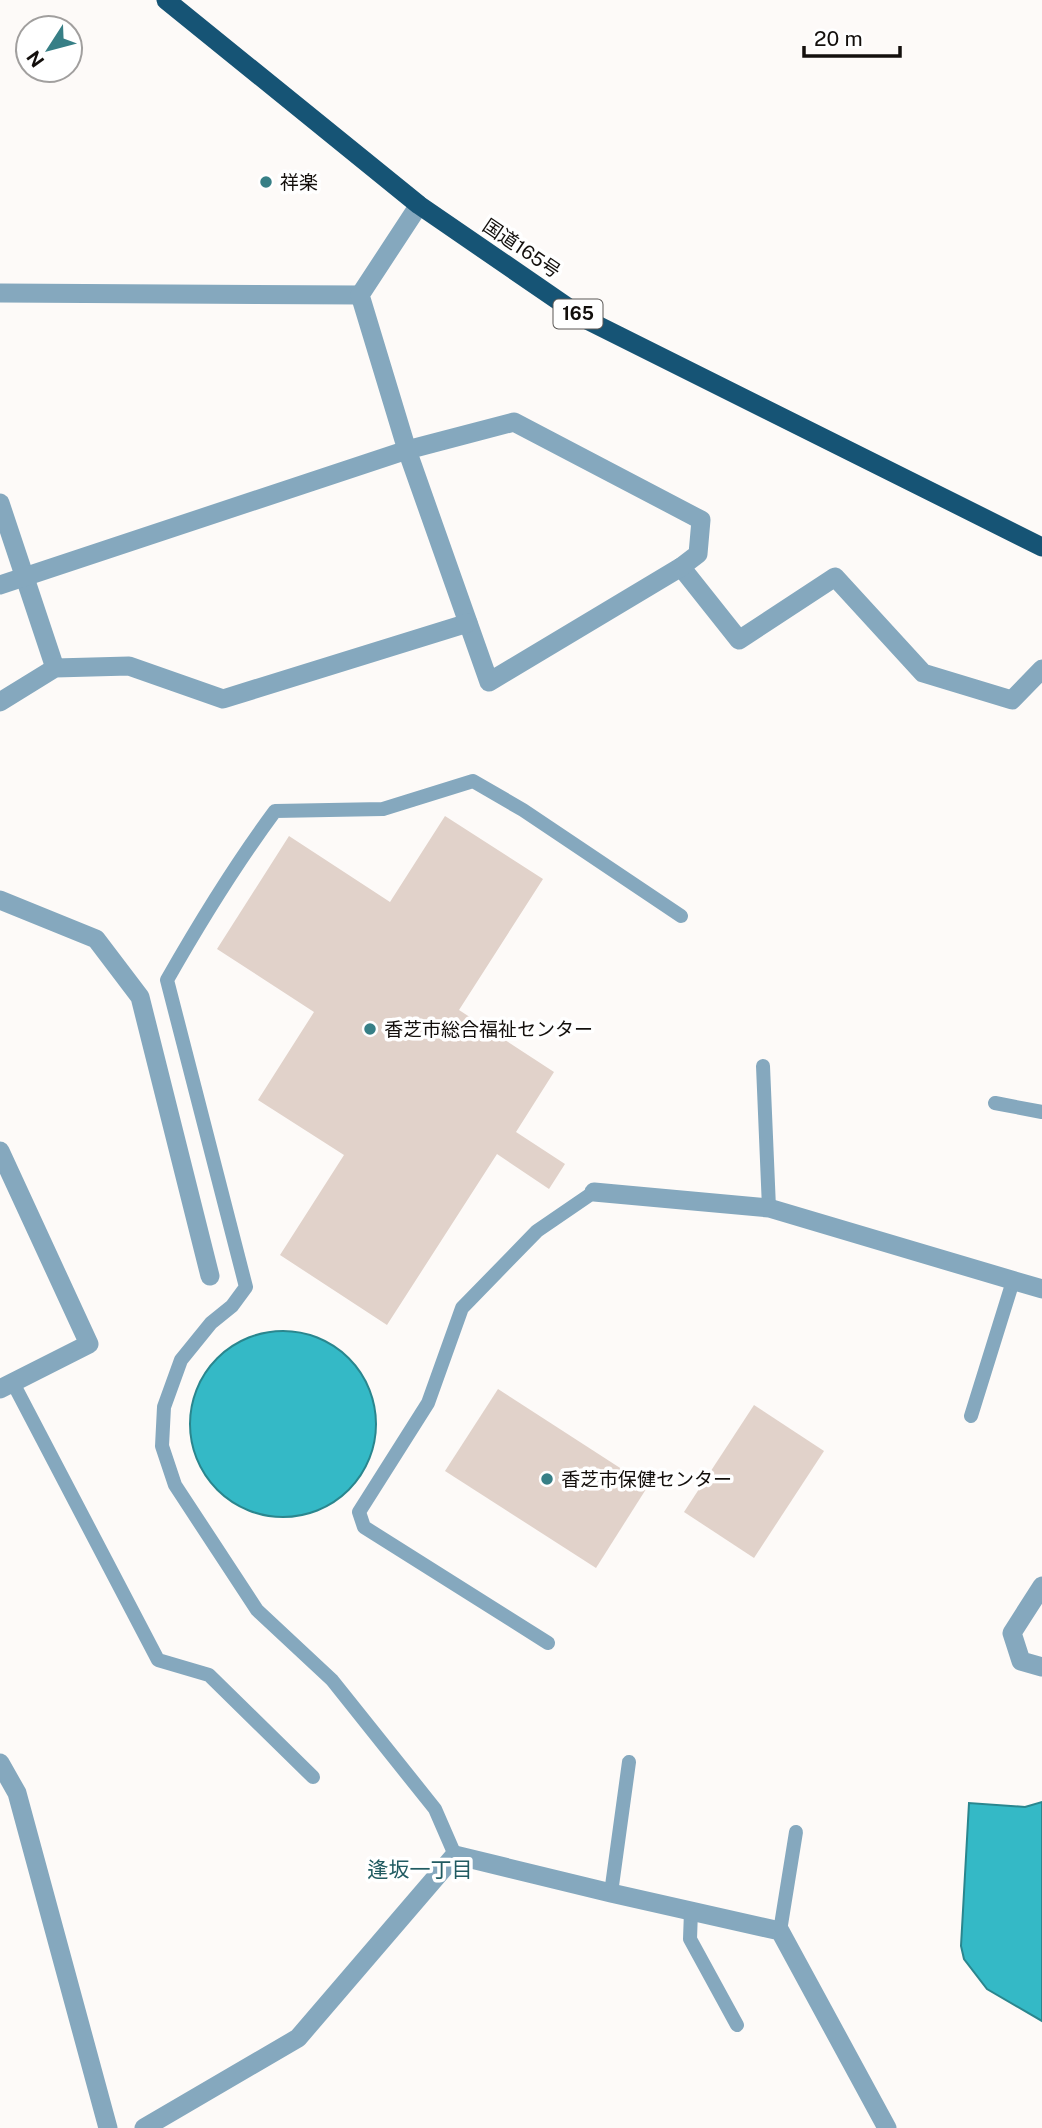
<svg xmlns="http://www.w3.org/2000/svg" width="1042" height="2128" font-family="'Public Sans','Noto Sans JP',sans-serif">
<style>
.water{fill:#34b9c6;stroke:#2a868e;stroke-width:2}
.building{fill:#e1d2ca}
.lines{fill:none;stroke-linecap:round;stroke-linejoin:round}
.service{stroke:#85a8be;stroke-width:14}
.minor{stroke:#85a8be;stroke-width:19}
.trunk{stroke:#165475;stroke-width:19}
.poi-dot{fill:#377f86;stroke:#fff;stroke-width:2.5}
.labels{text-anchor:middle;stroke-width:7;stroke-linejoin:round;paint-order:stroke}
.shield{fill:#fff;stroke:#5a5755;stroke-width:2}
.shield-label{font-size:18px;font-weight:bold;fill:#130f0c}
.poi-label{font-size:19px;fill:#130f0c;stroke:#fff;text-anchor:start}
.street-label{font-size:19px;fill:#130f0c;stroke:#fff}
.neighbourhood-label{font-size:21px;fill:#215b61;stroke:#fff}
</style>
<rect width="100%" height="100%" fill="#fdfaf8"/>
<g class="water">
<circle cx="283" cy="1424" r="93"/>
<path d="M1042 1802V2021L987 1989 964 1959 961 1946 969 1803 1025 1807Z"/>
</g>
<g class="building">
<path d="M445 816 543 879 459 1010 554 1072 516 1132 565 1164 549 1189 497 1154 387 1325 280 1255 344 1155 258 1100 314 1012 217 949 289 836 390 902Z"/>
<path d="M498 1389 648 1486 596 1568 445 1471Z"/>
<path d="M754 1405 824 1451 754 1558 684 1512Z"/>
</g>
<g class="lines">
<g class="service">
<path d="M763 1066 769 1208"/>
<path d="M995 1103 1042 1112"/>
<path d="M13 1383 158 1660 209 1675 313 1777"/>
<path d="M971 1416 1013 1281"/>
<path d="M548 1643 364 1527 359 1512 428 1403 462 1308 537 1231 594 1192"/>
<path d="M455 1855 435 1809 332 1680 257 1610 175 1485 162 1446 164 1407 181 1360 211 1323 232 1306 246 1287 167 980C200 922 235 865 275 811L383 809 473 781 523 810 681 916"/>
<path d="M611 1893 629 1762"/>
<path d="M691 1911 690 1939 737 2025"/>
<path d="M780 1931 796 1832"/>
</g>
<g class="minor">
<path d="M0 293 360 295"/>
<path d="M0 503 55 668"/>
<path d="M681 567 739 640 835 577 923 673 1012 700 1042 669"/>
<path d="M0 585 407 450 514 422 701 520 698 554 681 567 489 682 407 450 360 295 419 205"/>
<path d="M0 702 55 668 129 666 223 699 468 623"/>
<path d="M0 900 96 939 140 997 210 1276"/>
<path d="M0 1151 89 1344 0 1389"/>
<path d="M594 1192 769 1208 1042 1289"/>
<path d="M1042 1586 1012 1633 1021 1661 1042 1667"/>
<path d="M0 1763 17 1793 108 2128"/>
<path d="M144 2128 298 2038 455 1855 611 1893 780 1931 887 2128"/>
</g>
<path class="trunk" d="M166 0 419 205 585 319 1042 547"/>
</g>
<g class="poi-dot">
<circle cx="266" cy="182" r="7"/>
<circle cx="370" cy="1029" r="7"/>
<circle cx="547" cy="1479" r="7"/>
</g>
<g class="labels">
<rect class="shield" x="553.5" y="299.5" width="49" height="29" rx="5"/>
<g class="shield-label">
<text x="578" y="320">165</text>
</g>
<g class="poi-label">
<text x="280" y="189">祥楽</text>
<text x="384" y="1036">香芝市総合福祉センター</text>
<text x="561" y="1486">香芝市保健センター</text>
</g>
<g class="street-label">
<text transform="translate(522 248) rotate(34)" y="7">国道165号</text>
</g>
<g class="neighbourhood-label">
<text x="420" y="1877">逢坂一丁目</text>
</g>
</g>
<g transform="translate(49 49) rotate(234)"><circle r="33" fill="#ffffff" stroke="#a19f9e" stroke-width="2"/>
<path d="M0-5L12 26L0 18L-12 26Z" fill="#377f86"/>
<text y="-10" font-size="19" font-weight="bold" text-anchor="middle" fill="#130f0c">N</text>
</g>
<path d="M804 46v10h96v-10" fill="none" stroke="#130f0c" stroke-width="3.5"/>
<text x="814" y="46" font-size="21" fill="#130f0c" stroke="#ffffff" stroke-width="5" paint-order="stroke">20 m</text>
</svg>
